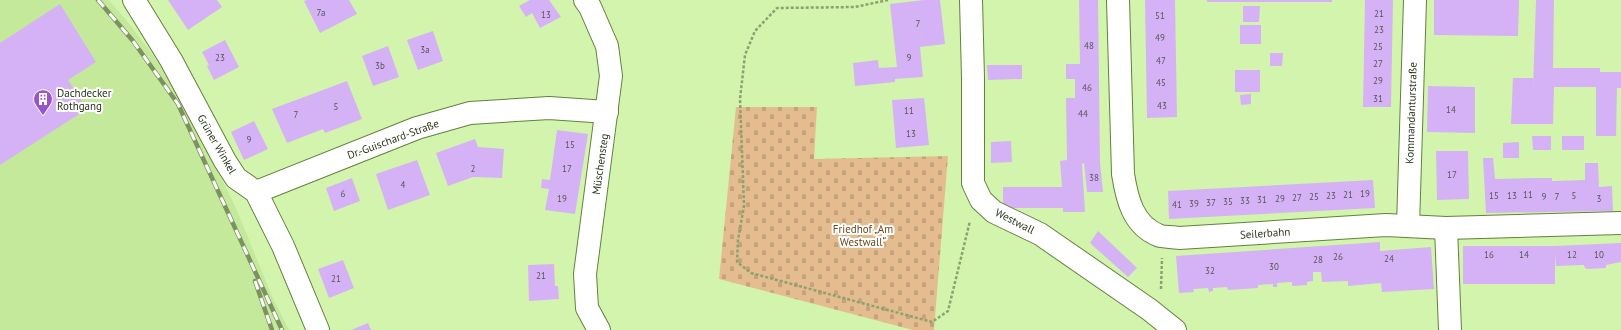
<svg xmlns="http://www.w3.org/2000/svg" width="1621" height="330" font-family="'PT Sans',sans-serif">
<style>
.built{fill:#c5e99b}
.cemetery{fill:url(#cemetery-stones)}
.building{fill:#d5b2f5}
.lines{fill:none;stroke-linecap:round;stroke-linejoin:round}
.minor-casing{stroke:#63803d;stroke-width:24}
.path{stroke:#8aa26e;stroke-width:2.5;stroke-dasharray:3 2;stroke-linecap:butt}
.minor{stroke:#fff;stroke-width:22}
.rail-casing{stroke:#7c9261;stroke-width:4.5}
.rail{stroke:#fff;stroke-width:3;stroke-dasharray:9;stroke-linecap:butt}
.labels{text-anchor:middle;stroke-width:4;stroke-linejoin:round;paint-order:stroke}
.number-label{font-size:9px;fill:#545551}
.poi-label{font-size:11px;fill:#29361a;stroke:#fff;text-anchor:start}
.street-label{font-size:11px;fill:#29361a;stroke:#fff}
.park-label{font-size:11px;fill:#6b481e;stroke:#fff}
</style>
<defs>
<pattern id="cemetery-stones" width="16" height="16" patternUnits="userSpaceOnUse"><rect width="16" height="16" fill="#e5bc90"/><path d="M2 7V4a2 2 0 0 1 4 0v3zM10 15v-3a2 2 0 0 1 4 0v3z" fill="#c4a27c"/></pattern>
</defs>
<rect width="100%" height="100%" fill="#d3f4ad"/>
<path class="built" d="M0 0H109L131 26 165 71 191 117 236 208 272 296 289 330H0Z"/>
<path class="cemetery" d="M736 107H817L814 159 948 156 934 330H913L719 279Z"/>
<g class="building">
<path d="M168 0H217L222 7 188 30Z"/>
<path d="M307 0H349L357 14 320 33 304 1Z"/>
<path d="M530 0H549L561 17 540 28 532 13 526 17 519 6Z"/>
<path d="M924 0H940L945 44 920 47 923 77 895 79V82L855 86 853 63 878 60 879 68 897 67 890 4Z"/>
<path d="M1079 0H1098L1100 162 1103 192H1087L1084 163 1082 164 1085 212H1063V208H1003V187H1062L1060 161 1067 160 1066 98H1075V79H1066V64H1080Z"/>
<path d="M1145 0H1175L1177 117 1147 118Z"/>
<rect x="1207" y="0" width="125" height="2"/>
<path d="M1365 0H1393L1391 107H1363Z"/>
<path d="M1434 0H1519L1518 36 1434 35Z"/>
<path d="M1536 0H1554L1553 68H1600V72H1621V88H1617L1616 136H1596V87H1554L1553 124H1511L1513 78H1533V87Z"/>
<path d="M60 4 96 62 68 80 87 109 0 165V43Z"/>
<path d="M1243 6H1260L1259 22H1243Z"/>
<rect x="1240" y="25" width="21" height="19"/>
<path d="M433 31 443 61 418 70 407 40Z"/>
<path d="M225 40 239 67 214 80 207 66 209 65 202 52Z"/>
<path d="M388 46 399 77 373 86 362 56Z"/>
<path d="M1270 53H1283L1282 66H1270Z"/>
<path d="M987 65H1022V79L988 80Z"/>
<rect x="1235" y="70" width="25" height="22"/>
<path d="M347 81 362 119 325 133 323 129 287 143 272 109Z"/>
<path d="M1428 86 1475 87V133L1427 132Z"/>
<path d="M1251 94V104L1241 105 1240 95Z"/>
<path d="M924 98 929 145 896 148 892 100Z"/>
<path d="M254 121 268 149 244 160 231 132Z"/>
<path d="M557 130 588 134 575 214 545 210 549 189 541 188 542 179 550 180Z"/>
<path d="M1532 136H1551V150H1533Z"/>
<rect x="1562" y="136" width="22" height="14"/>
<path d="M475 139 478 147 504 149 502 178 473 177 448 186 436 153Z"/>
<path d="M1011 141 1012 162 991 163V142Z"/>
<path d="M1519 142V158H1503V143Z"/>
<path d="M1436 151H1468L1469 199 1437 200Z"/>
<path d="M1483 158H1493L1495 179 1535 178H1552V181L1585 180V163H1598L1599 187 1612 186 1613 211 1486 213Z"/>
<path d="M417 160 430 195 388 210 376 174Z"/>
<path d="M352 178 360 201 334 211 326 188Z"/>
<path d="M1373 180 1375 208 1169 219 1168 191Z"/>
<path d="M1098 231 1137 268 1128 277 1090 243Z"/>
<path d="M1380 242V251L1431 247 1434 289 1382 292 1381 283 1348 286V281L1322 282 1321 272H1313V281L1307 282V285L1292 286V282L1277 283V287H1273V284L1258 285V288L1228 290 1227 287 1213 288V291L1209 292 1208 288 1193 289 1194 292 1179 293 1176 256Z"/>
<path d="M1621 243V262L1606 265V268L1588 269 1585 268 1584 265 1556 266 1555 253V284H1463V246H1555Z"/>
<path d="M343 260 354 288 329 298 318 269Z"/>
<path d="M554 264 555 286H558L559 299 529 301 528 265Z"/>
<path d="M368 323 371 330H351Z"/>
</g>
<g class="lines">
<g class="minor-casing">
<g id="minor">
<path d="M134 0 171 60 225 161 236 178 256 192 283 246 318 330"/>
<path d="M585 0 590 7 607 46 611 76 585 274 587 308 599 330"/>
<path d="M971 0 973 78V183L981 200 994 212 1040 234 1150 310 1175 330"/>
<path d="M1118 0 1123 174C1127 199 1133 226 1160 236 1166 237 1173 237 1179 238L1386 225 1446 228 1621 223"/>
<path d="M256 192 417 128 470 113 549 108 607 112"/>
<path d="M1408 226 1415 0"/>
<path d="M1446 228 1450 330"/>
</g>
</g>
<g class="path">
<path d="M888 0 855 7 777 8 755 31 745 55 740 99 744 206 738 240 737 262 751 273 932 322 948 311 970 221"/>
<path d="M1161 289 1162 258"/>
</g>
<use href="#minor" class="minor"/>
<g class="rail-casing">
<g id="rail">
<path d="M98 0 133 41 178 104 282 330"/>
<path d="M255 281 272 330"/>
</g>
</g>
<use href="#rail" class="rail"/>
</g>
<defs>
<g id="building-pin" transform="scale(1)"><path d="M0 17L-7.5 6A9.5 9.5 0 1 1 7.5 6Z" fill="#9855ca" stroke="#fff"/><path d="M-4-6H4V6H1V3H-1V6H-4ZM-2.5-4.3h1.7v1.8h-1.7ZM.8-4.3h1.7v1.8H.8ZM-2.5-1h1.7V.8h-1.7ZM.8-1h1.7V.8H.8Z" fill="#fff"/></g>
</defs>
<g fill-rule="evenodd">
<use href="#building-pin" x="43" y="99"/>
</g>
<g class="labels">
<g class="number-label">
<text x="321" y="16">7a</text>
<text x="1379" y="17">21</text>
<text x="546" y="18">13</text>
<text x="1160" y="19">51</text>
<text x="918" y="27">7</text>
<text x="1379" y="33">23</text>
<text x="1160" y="41">49</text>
<text x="1089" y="49">48</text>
<text x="1378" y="50">25</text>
<text x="425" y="53">3a</text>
<text x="220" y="61">23</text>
<text x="909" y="61">9</text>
<text x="1161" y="64">47</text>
<text x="1378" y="67">27</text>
<text x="380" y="69">3b</text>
<text x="1378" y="84">29</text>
<text x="1161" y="86">45</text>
<text x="1087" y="91">46</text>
<text x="1378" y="102">31</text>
<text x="1162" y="109">43</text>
<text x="336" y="110">5</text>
<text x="1451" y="113">14</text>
<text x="909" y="114">11</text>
<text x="1083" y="117">44</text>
<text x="296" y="118">7</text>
<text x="911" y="137">13</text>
<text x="249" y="143">9</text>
<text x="570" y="148">15</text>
<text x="473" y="172">2</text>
<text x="567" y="172">17</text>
<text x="1452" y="178">17</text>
<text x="1094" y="181">38</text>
<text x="403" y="188">4</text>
<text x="343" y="197">6</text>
<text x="1365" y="197">19</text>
<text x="1348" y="198">21</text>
<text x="1528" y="198">11</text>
<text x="1331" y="199">23</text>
<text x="1494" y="199">15</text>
<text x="1512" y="199">13</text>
<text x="1574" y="199">5</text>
<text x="1314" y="200">25</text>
<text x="1544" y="200">9</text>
<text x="1557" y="200">7</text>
<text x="1297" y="201">27</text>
<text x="562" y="202">19</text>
<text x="1280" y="202">29</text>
<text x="1599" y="202">3</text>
<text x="1262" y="203">31</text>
<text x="1245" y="204">33</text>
<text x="1228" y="205">35</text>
<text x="1211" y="206">37</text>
<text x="1194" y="207">39</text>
<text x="1177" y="208">41</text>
<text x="1489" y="258">16</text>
<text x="1524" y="258">14</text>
<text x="1572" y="258">12</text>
<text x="1599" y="258">10</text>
<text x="1338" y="260">26</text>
<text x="1389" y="262">24</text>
<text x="1318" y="263">28</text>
<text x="1274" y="270">30</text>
<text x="1210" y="274">32</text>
<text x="541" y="279">21</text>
<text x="336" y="282">21</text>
</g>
<g class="poi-label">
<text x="57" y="97">Dachdecker<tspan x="57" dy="13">Rothgang</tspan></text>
</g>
<g class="street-label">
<text transform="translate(1411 113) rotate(-88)" y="4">Kommandanturstraße</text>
<text transform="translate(393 139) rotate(-20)" y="4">Dr.-Guischard-Straße</text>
<text transform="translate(217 144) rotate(60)" y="4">Grüner Winkel</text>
<text transform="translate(600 164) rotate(-82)" y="4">Müschensteg</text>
<text transform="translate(1015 221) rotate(27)" y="4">Westwall</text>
<text transform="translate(1265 233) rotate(-4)" y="4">Seilerbahn</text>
</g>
<g class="park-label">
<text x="863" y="233">Friedhof „Am<tspan x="863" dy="13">Westwall“</tspan></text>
</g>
</g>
</svg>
